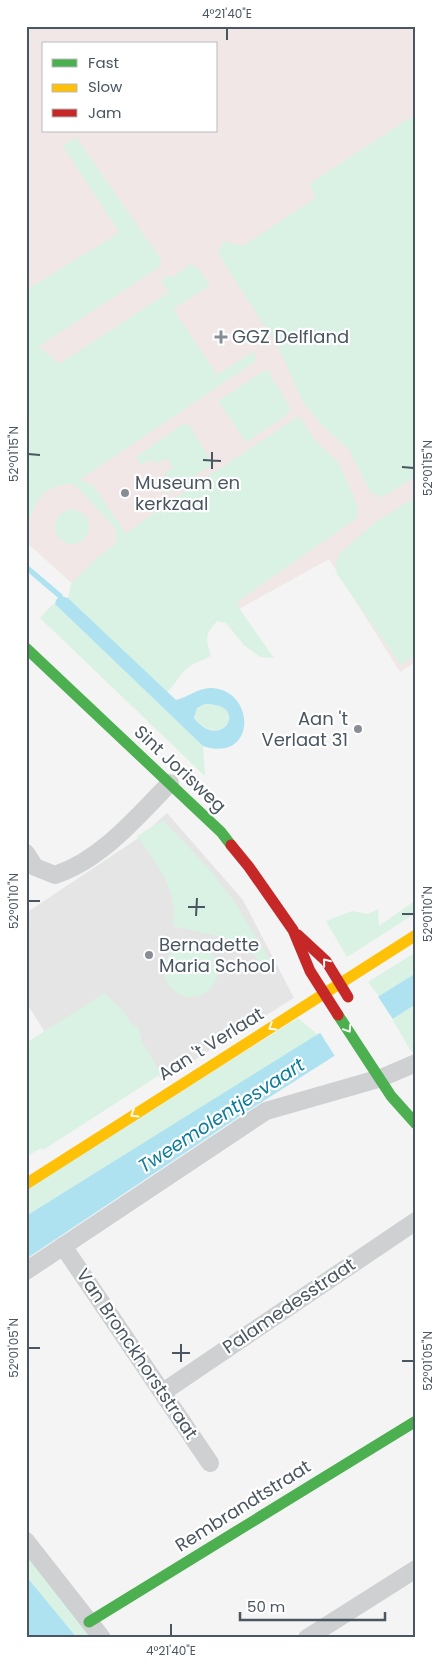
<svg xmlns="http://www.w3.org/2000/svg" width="442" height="1664" font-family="Poppins,sans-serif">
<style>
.education{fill:#e6e5e6}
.medical{fill:#f1e7e6;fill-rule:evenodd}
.green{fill:#d9f2e3}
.water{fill:#aee2f0;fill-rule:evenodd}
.pier{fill:#f4f4f4}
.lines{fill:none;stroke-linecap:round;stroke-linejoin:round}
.stream{stroke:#aee2f0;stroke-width:5.5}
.street{stroke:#ced0d2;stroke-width:18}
.fast{stroke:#4caf50;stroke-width:11}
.slow{stroke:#ffc107;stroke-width:11}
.jam{stroke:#c62828;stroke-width:11}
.oneway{stroke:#f6fbf6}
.ticks{fill:none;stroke:#4a5661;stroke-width:2}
.poi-dot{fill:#868d94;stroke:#fff;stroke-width:2}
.labels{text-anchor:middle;stroke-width:4.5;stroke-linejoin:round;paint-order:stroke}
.poi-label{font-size:18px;fill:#4a5661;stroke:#fff;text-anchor:start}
.street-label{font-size:18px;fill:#4a5661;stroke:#fff}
.water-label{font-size:19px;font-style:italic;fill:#0c7c9b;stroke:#fff}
.neatline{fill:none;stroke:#4a5661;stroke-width:2}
.ticks-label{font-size:12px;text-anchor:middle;fill:#4a5661}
</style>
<rect width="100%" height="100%" fill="#f4f4f4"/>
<path class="education" d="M167 813 243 900 294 998 162 1080 101 1000 46 1034 26 1002V913L140 837Z"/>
<path class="medical" d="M26 26H416V662L400 672 329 559 151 658 144 648 26 542ZM44 44H216V131H44Z"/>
<g class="green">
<path d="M416 114V477L382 497 371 493 349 450 321 424 303 402 279 349 218 253 223 241 243 246 316 198 309 184Z"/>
<path d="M76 137 160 258 161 266 39 346 59 364 169 292 161 281 168 275 172 278 191 264 199 269 210 285 173 309 217 375 254 351 256 361 79 480 93 485 126 534 163 506 299 416 316 442 339 463 358 507 357 518 238 601 239 608 274 658 260 657 244 645 226 623 217 621C205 635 205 638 211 655 205 661 199 660 193 664 181 671 177 683 167 692L68 598 71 584 97 558 116 543V529L74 484C40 484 36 502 26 529V290L116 235 119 232 63 146Z"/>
<path d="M267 369 290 408 288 414 246 442 218 401Z"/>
<path d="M183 424 189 425 213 464 166 494 161 486 166 482 164 479 166 472 173 468 167 458 160 462H153L150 459 141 465 136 457Z"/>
<path d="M416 497V655L401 665 337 574 335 564 340 553 377 521Z"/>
<circle cx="72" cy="527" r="17"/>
<path d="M55 604 203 746 205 776 40 618 52 605Z"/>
<path d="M205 704C252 704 221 753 194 717L197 708Z"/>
<path d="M163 820 210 870 233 900 275 968 266 974 247 943 173 926C178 888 157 865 137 836Z"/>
<path d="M416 900V913L347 957 326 921 352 911 368 914 378 909 379 926Z"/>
<circle cx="191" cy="970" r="27"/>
<path d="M416 952V973L379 996 368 982Z"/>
<path d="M105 993 115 1004 122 1009 129 1021 139 1029 142 1042 161 1074 43 1150 41 1148 26 1157V1043Z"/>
<path d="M416 1004V1052L411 1051 392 1019Z"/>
<path d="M298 1018 318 1035 26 1216V1189Z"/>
<path d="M26 1555 94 1638H77L26 1576Z"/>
</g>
<g class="water">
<path d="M60 596 68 598 176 700C188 697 200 687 212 688 257 691 256 764 203 746L55 604 56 600ZM205 704C252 704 221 753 194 718L197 708Z"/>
<path d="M416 973V1004L240 1116 26 1259V1216Z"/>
<path d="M26 1576 77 1638H26Z"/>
</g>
<path class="pier" d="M377 995 394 1021 336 1058 319 1031Z"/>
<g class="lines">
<path class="stream" d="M26 567 60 596"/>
<g class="street">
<path d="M26 853 35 867 55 875C101 860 137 817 170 783"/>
<path d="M63 1246 210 1463"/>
<path d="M26 1271 266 1111 381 1078 416 1063"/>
<path d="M163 1392 416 1221"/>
<path d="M26 1541 102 1638"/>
<path d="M307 1638 416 1569"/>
</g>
<g class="fast">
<path d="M26 648 221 832 231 845"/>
<path d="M338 1015 391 1096 416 1124"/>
<path d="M89 1622 416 1421"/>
</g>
<path class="slow" d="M26 1184 416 935"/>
<g class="jam">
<path d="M231 845 249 867 293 930 310 971 338 1015"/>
<path d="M298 935 326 961 348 997"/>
</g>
</g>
<defs><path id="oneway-chevron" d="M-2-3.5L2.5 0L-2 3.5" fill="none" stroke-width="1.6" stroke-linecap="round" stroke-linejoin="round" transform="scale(1.25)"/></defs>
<g class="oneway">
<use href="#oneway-chevron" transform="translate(326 962) rotate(-129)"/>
<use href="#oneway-chevron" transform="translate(272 1027) rotate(148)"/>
<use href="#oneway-chevron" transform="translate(348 1029) rotate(57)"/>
<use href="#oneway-chevron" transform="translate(134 1114) rotate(148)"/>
</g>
<path class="ticks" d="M227 40V28M28 454 40 455M203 460 221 461M402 467 414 468M212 469V452M28 901H40M188 907H205M402 914H414M196 916 197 898M28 1348H40M172 1353H190M402 1361H414M181 1362V1344M171 1636V1624"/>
<g class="poi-dot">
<path d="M218.5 329.5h5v5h5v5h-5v5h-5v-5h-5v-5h5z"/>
<circle cx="125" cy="493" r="5"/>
<circle cx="358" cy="729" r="5"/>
<circle cx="149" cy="955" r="5"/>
</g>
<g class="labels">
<g class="poi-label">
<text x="232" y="343">GGZ Delfland</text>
<text x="135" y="489">Museum en<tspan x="135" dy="21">kerkzaal</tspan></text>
<text x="348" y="725" text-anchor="end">Aan 't<tspan x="348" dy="21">Verlaat 31</tspan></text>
<text x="159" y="951">Bernadette<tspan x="159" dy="21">Maria School</tspan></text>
</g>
<g class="street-label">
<text transform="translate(180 769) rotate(43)" y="6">Sint Jorisweg</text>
<text transform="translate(211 1044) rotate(-32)" y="6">Aan 't Verlaat</text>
<text transform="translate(289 1306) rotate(-34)" y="6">Palamedesstraat</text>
<text transform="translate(137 1354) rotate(56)" y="6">Van Bronckhorststraat</text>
<text transform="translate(243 1506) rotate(-32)" y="6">Rembrandtstraat</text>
</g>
<g class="water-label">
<text transform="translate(221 1115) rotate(-33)" y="7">Tweemolentjesvaart</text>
</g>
</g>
<rect width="442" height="1664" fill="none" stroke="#ffffff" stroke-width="55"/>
<rect x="42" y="42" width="175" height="90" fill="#ffffff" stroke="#b7bbc0"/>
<rect x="52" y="59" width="25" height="8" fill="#4caf50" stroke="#b7bbc0"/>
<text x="88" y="68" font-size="15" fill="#4a5661">Fast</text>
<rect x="52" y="84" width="25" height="8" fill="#ffc107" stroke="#b7bbc0"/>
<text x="88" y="92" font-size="15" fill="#4a5661">Slow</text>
<rect x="52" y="109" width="25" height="8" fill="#c62828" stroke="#b7bbc0"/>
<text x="88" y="118" font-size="15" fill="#4a5661">Jam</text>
<path d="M240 1612v8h145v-8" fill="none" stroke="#4a5661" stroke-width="2.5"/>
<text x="247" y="1612" font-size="15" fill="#4a5661" stroke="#ffffff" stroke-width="4" paint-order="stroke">50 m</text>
<rect x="28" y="28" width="386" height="1608" class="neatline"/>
<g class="ticks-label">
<text x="227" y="18">4°21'40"E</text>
<text transform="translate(14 454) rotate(-90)" y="4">52°01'15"N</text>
<text transform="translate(428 468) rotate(-90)" y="4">52°01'15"N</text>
<text transform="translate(14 901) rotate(-90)" y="4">52°01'10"N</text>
<text transform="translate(428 914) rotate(-90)" y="4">52°01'10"N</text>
<text transform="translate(14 1348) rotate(-90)" y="4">52°01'05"N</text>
<text transform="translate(428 1361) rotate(-90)" y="4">52°01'05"N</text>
<text x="171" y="1655">4°21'40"E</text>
</g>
</svg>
